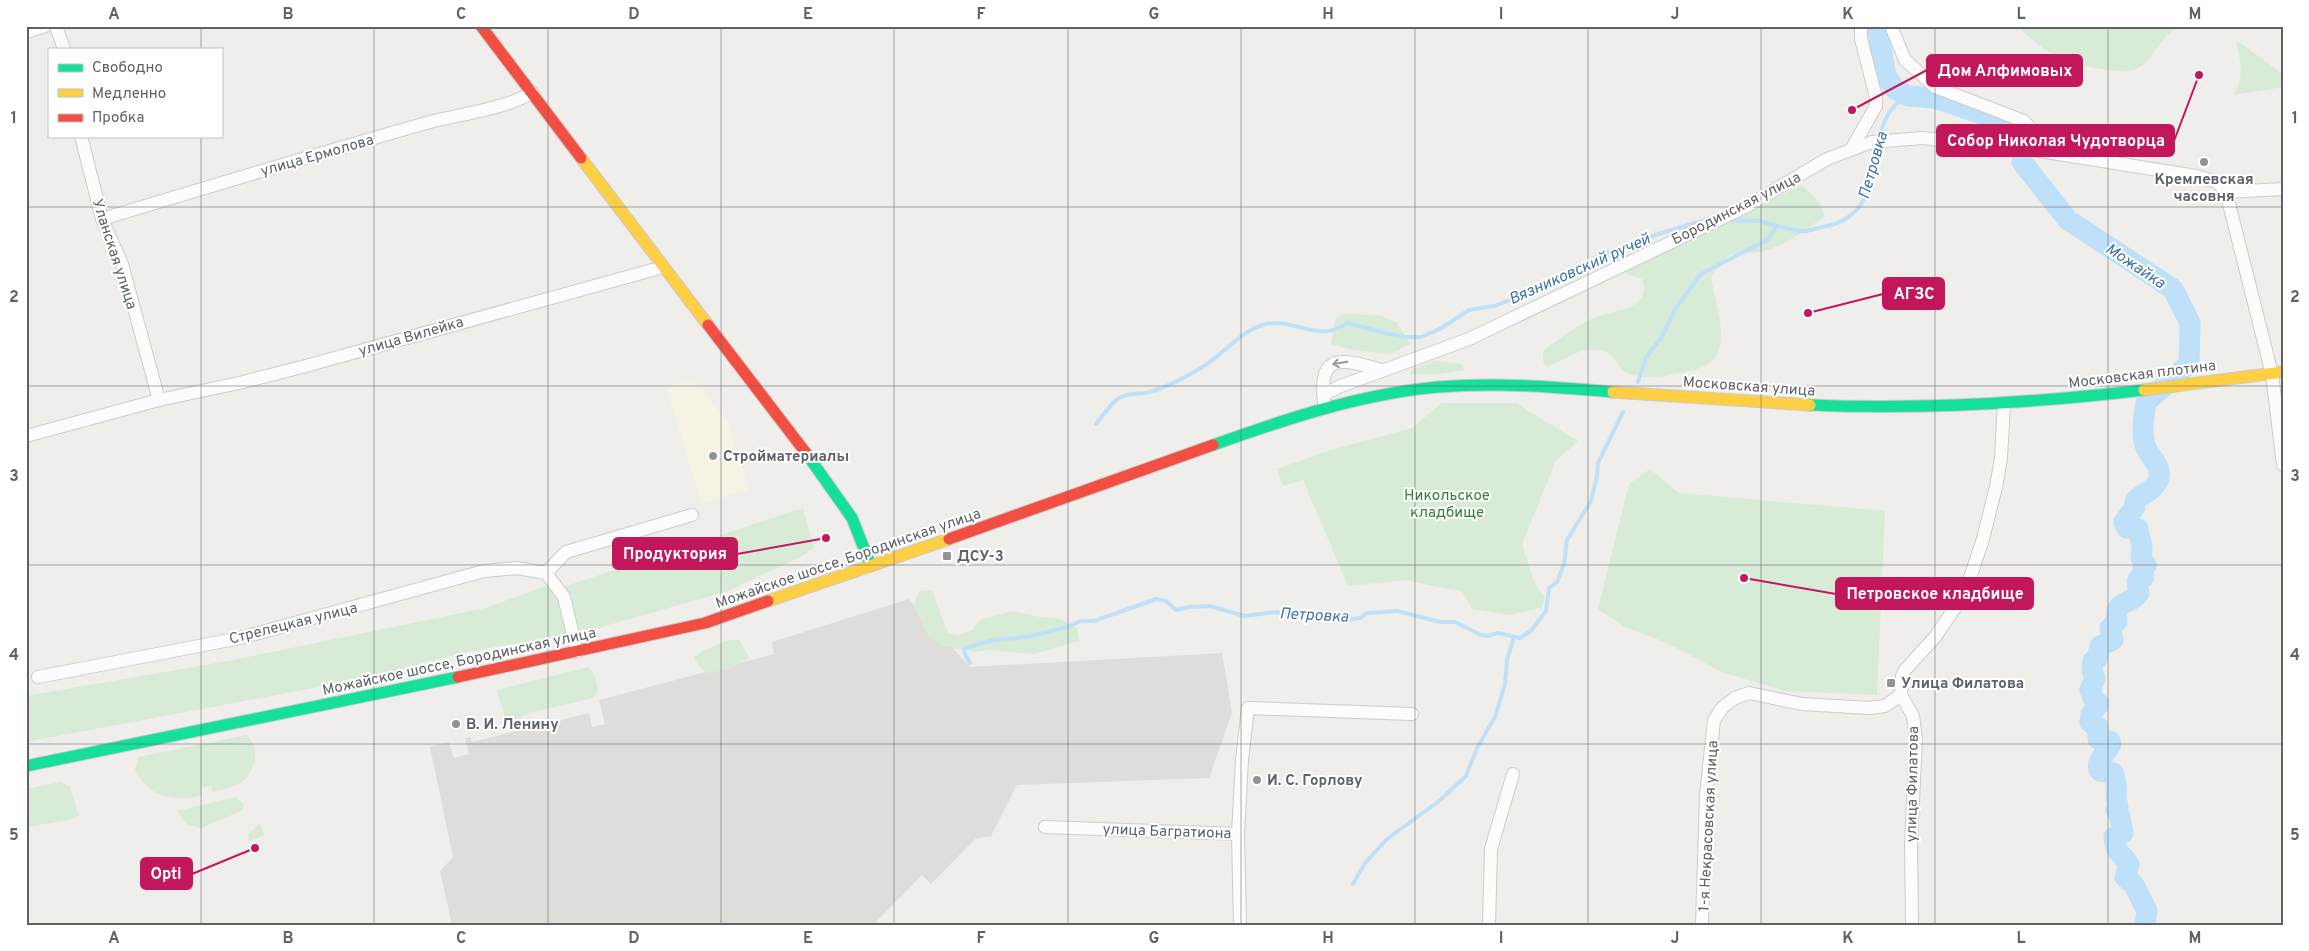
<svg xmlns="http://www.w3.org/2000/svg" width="2309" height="951" font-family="Overpass,sans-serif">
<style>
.commercial{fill:#f7f3e4}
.industrial{fill:#dfddda}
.green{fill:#d8ebd6}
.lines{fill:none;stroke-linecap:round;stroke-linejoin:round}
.stream{stroke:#bfe0f9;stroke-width:4}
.river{stroke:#bfe0f9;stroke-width:21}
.street-casing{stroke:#cbcccc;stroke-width:14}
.fast-casing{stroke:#cacacb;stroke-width:13}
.slow-casing{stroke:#cacacb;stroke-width:13}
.jam-casing{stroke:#cacacb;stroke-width:13}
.street{stroke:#fdfcfc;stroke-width:12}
.fast{stroke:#16e098;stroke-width:11}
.slow{stroke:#ffcf43;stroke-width:11}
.jam{stroke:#f24e42;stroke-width:11}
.oneway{stroke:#96999c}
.grid{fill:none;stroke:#5f6368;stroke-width:1;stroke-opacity:0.55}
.poi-dot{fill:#919496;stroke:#fff;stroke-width:2}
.labels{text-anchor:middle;stroke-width:4;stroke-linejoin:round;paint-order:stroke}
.street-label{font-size:15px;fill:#5f6368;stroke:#fff}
.poi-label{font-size:15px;font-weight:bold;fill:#5f6368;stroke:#fff;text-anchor:start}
.park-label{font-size:15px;fill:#348238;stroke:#fff}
.water-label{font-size:16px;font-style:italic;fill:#4174aa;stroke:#fff}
.leader{fill:none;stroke:#c2185b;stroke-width:2}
.callout-dot{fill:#c2185b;stroke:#fff;stroke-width:2}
.callout{fill:#c2185b;stroke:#c2185b;stroke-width:2}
.callout-label{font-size:16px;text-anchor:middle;font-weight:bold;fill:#fff}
.neatline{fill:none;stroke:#5f6368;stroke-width:2}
.grid-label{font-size:16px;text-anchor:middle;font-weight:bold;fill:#5f6368}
</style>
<rect width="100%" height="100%" fill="#efeeea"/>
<path class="commercial" d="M694 379 728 422 749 489 702 504 666 388Z"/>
<path class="industrial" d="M909 599 970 667 1222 653 1232 713 1209 778 1017 785 991 836 975 839 931 884 922 875 873 925H452L440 871 453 857 430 747 449 742 454 758 469 754 465 738 470 737 472 742 589 713 592 727 605 724 599 700 774 654 772 642Z"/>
<g class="green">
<path d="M2018 26H2180C2158 37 2154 61 2136 69 2122 75 2071 65 2057 57 2043 49 2029 38 2018 26Z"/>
<path d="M2236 40 2283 74V87L2234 95C2245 74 2240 63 2236 40Z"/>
<path d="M1802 185 1820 203 1825 216C1807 229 1785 246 1763 251 1733 258 1730 245 1711 277 1714 301 1733 345 1709 364 1703 369 1688 370 1680 373 1663 377 1644 380 1627 373 1615 367 1618 353 1599 350 1578 347 1564 362 1546 367L1543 361V351C1561 338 1578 323 1599 316 1612 311 1632 311 1641 298 1645 292 1644 286 1642 279L1625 274 1632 267Z"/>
<path d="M1345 314 1379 315 1397 323 1410 344 1391 354 1354 350 1331 344 1335 319Z"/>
<path d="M1434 361 1462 364 1465 370 1439 374H1410L1412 369Z"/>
<path d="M1442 403H1516L1578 441 1556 461 1522 544 1535 584 1545 598 1541 608 1510 615 1472 609 1462 592 1405 580 1348 586 1303 480 1283 486 1277 469 1331 450 1412 428Z"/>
<path d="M1650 469 1679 493 1885 511 1877 695 1786 691 1724 673 1665 642 1625 627 1598 609 1629 484Z"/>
<path d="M803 508 814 547 804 555 728 591 577 634 566 586Z"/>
<path d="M546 586 557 594 567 636C506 645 446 653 388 674L26 742V696L228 661 485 608Z"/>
<path d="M932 590 948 633 960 635 972 630 980 620 1013 611 1040 617 1060 619 1077 628 1079 641 1034 654 987 650 976 652 941 646 927 634 914 605 919 591Z"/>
<path d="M729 640H740L749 658 729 669 708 673 701 669 694 658 702 651Z"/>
<path d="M589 667 595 676 598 690 593 698 529 713 516 720 505 719 497 690Z"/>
<path d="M247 735C261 749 256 773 240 783 232 788 222 789 213 792L211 785 201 788 202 795C175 803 148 797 135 770L138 757Z"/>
<path d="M61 782 70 787 79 816 70 820 26 827V789Z"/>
<path d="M235 797 244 804 243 810 201 828 186 824 177 811Z"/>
<path d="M260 823 264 835 248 842 249 834Z"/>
</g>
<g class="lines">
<g class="stream">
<path d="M1726 220 1760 221 1777 226"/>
<path d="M1638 382 1646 357 1662 337 1675 309 1701 274 1767 240 1777 226C1785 227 1793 230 1800 231 1808 232 1815 228 1823 227 1899 214 1855 121 1908 96"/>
<path d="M1096 424C1103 416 1110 404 1119 398 1128 393 1135 394 1145 393 1165 389 1186 377 1204 366 1224 354 1239 332 1263 325 1293 316 1319 345 1347 323L1389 334 1405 337H1421L1440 329 1469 310 1494 306 1510 300 1601 255 1658 234 1705 220"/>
<path d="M970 663 964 652 965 648 990 641 1032 636 1069 626 1081 621H1094L1156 599 1166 601 1176 610 1189 607 1210 606 1244 616 1276 612 1346 620 1360 618 1367 613 1397 611 1440 622H1455L1481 635 1488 636 1498 633 1520 638 1531 631 1546 611 1549 588 1557 582 1564 564 1567 540 1591 501 1597 476 1598 463 1623 412"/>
<path d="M1353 884 1365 863 1387 839 1439 801 1466 776 1477 748 1495 717 1505 684 1507 660 1514 637"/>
</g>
<g class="river">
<path d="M1877 26 1886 76 1895 89 1908 96 1935 98 1988 116 2008 124 2017 137"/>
<path d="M2022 162 2068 220 2173 289 2190 323 2189 364 2146 402C2144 417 2141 431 2145 445 2149 458 2167 469 2156 484 2151 492 2141 494 2135 501V507L2124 522 2127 528 2138 529 2142 546 2141 558 2146 565 2143 569 2144 577 2139 578 2137 582 2139 593C2131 606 2113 599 2117 621L2110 628 2113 640 2100 646 2097 659 2093 661 2092 670 2095 678 2090 690 2093 698 2099 704 2091 714 2090 722 2098 727V739L2110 741 2111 744C2107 753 2094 762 2100 771L2113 773C2119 784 2114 795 2118 807L2116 810 2120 817 2123 833 2114 837C2116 858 2123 852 2129 865L2125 877 2134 885 2147 911 2145 925"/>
</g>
<g class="street-casing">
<g id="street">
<path d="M56 26 64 49"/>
<path d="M1891 26 1905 60 1935 87 2024 121 2037 136 2040 151"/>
<path d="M26 32 45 26"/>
<path d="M81 136 102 219 122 264 159 400"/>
<path d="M1852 148 1876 106V97L1861 39V26"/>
<path d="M2226 192 2283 189"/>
<path d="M102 219C211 186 320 153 430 122 456 115 513 107 532 92"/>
<path d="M1324 395 1338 387 1469 339 1749 205 1827 159 1872 142 1923 138 2040 151 2196 176 2217 182 2226 192 2272 374 2283 465"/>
<path d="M1324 402C1317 350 1346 360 1382 370"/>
<path d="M26 436 159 400 239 383 302 367 663 267"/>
<path d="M546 573 566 552 692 515"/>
<path d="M38 677 240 638 484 571 517 568 546 573 564 597 577 652"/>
<path d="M1045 827 1238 834 1242 760 1248 708 1412 714"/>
<path d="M1238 834 1240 925"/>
<path d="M1489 925 1491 849 1513 774"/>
<path d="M1702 925 1706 795 1714 720 1723 707 1735 698 1749 693 1802 704 1869 708 1885 706 1901 695"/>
<path d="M1912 925 1911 843 1916 739 1913 716 1901 695 1902 676 1905 670 1935 637 1965 593 1983 539 1996 487 2001 458 2004 403"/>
</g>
</g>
<g class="fast-casing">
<g id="fast">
<path d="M1810 405C1922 410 2033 403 2144 390"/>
<path d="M1213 445C1286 419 1360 394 1438 387 1496 382 1555 387 1613 392"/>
<path d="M806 453 852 518 871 566"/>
<path d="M26 766 458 677"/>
</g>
</g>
<g class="slow-casing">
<g id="slow">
<path d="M581 158 708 325"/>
<path d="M2144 390 2283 372"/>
<path d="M1613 392 1810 405"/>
<path d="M768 601 949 539"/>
</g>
</g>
<g class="jam-casing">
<g id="jam">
<path d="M481 26 581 158"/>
<path d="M708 325 806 453"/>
<path d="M949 539 1213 445"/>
<path d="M458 677 705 623 768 601"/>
</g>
</g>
<use href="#street" class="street"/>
<use href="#fast" class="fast"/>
<use href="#slow" class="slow"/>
<use href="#jam" class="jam"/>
</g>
<defs><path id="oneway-shaft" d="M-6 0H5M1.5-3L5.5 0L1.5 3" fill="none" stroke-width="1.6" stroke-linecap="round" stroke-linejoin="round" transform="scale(1.25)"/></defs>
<use class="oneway" href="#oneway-shaft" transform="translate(1340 363) rotate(170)"/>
<path class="grid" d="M201 26V49M374 26V925M548 26V925M721 26V925M894 26V925M1068 26V925M1241 26V925M1415 26V925M1588 26V925M1761 26V925M1935 26V925M2108 26V925M201 136V925M26 207H2283M26 386H2283M26 565H2283M26 744H2283"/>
<g class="poi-dot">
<circle cx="2204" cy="162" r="5"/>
<circle cx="713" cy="456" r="5"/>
<rect x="942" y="551" width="10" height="10" rx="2.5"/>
<rect x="1886" y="678" width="10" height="10" rx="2.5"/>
<circle cx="456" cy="724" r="5"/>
<circle cx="1257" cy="780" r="5"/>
</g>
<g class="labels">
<g class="street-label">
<text transform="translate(317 155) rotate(-16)" y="5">улица Ермолова</text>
<text transform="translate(1736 208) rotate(-27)" y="5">Бородинская улица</text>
<text transform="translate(115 254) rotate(72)" y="5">Уланская улица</text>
<text transform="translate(411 336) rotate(-16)" y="5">улица Вилейка</text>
<text transform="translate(2142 374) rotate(-7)" y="5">Московская плотина</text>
<text transform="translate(1749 386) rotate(4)" y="5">Московская улица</text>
<text transform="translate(848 558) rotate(-19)" y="5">Можайское шоссе, Бородинская улица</text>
<text transform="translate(293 623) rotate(-14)" y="5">Стрелецкая улица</text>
<text transform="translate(459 661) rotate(-12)" y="5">Можайское шоссе, Бородинская улица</text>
<text transform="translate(1912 784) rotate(-89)" y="5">улица Филатова</text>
<text transform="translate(1708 826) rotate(-87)" y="5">1-я Некрасовская улица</text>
<text transform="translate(1167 831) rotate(2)" y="5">улица Багратиона</text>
</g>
<g class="poi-label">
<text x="2204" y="184" text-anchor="middle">Кремлевская<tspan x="2204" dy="17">часовня</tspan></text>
<text x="723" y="461">Стройматериалы</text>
<text x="957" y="561">ДСУ-3</text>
<text x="1901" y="688">Улица Филатова</text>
<text x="466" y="729">В. И. Ленину</text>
<text x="1267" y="785">И. С. Горлову</text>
</g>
<g class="park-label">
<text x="1447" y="500">Никольское<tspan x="1447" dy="17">кладбище</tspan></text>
</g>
<g class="water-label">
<text transform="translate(1872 165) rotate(-74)" y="6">Петровка</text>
<text transform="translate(2136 265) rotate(34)" y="6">Можайка</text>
<text transform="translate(1579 268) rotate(-24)" y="6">Вязниковский ручей</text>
<text transform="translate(1314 614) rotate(3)" y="6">Петровка</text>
</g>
</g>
<path class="leader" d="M1852 110L1927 70M2199 75L2174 141M1808 313L1883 294M826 538L737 554M1744 578L1836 594M255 848L192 874"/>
<g class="callout-dot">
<circle cx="1852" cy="110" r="5"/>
<circle cx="2199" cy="75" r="5"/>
<circle cx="1808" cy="313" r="5"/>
<circle cx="826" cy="538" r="5"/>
<circle cx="1744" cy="578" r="5"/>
<circle cx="255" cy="848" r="5"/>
</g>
<g class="callout">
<rect x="1927" y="55" width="155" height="31" rx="5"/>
<rect x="1937" y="125" width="237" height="31" rx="5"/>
<rect x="1883" y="278" width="61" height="31" rx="5"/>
<rect x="613" y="538" width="124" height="31" rx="5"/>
<rect x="1836" y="578" width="197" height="31" rx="5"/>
<rect x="141" y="858" width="51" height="31" rx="5"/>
</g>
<g class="callout-label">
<text x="2005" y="76">Дом Алфимовых</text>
<text x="2056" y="146">Собор Николая Чудотворца</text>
<text x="1914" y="299">АГЗС</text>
<text x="675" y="559">Продуктория</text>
<text x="1935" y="599">Петровское кладбище</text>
<text x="166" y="879">Opti</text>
</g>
<rect width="2309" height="951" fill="none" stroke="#ffffff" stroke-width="55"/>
<rect x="48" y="48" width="175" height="90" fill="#ffffff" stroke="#bfc1c3"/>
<rect x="58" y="64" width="25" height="8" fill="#16e098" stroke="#bfc1c3"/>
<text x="92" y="72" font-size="15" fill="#5f6368">Свободно</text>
<rect x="58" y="89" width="25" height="8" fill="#ffcf43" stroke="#bfc1c3"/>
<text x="92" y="98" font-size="15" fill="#5f6368">Медленно</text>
<rect x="58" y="114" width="25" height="8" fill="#f24e42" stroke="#bfc1c3"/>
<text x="92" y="122" font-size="15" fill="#5f6368">Пробка</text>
<rect x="28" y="28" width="2254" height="896" class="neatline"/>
<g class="grid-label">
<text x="114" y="19">A</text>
<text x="288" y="19">B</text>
<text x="461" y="19">C</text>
<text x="634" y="19">D</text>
<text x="808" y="19">E</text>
<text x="981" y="19">F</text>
<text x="1154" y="19">G</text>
<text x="1328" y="19">H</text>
<text x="1501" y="19">I</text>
<text x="1675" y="19">J</text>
<text x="1848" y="19">K</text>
<text x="2021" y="19">L</text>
<text x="2195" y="19">M</text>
<text x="14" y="123">1</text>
<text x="2295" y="123">1</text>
<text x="14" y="302">2</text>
<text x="2295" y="302">2</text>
<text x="14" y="481">3</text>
<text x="2295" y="481">3</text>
<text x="14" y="660">4</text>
<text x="2295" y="660">4</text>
<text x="14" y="840">5</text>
<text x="2295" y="840">5</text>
<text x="114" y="943">A</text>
<text x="288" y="943">B</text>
<text x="461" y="943">C</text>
<text x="634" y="943">D</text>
<text x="808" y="943">E</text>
<text x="981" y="943">F</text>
<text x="1154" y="943">G</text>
<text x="1328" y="943">H</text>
<text x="1501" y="943">I</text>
<text x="1675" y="943">J</text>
<text x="1848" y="943">K</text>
<text x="2021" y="943">L</text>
<text x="2195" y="943">M</text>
</g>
</svg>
